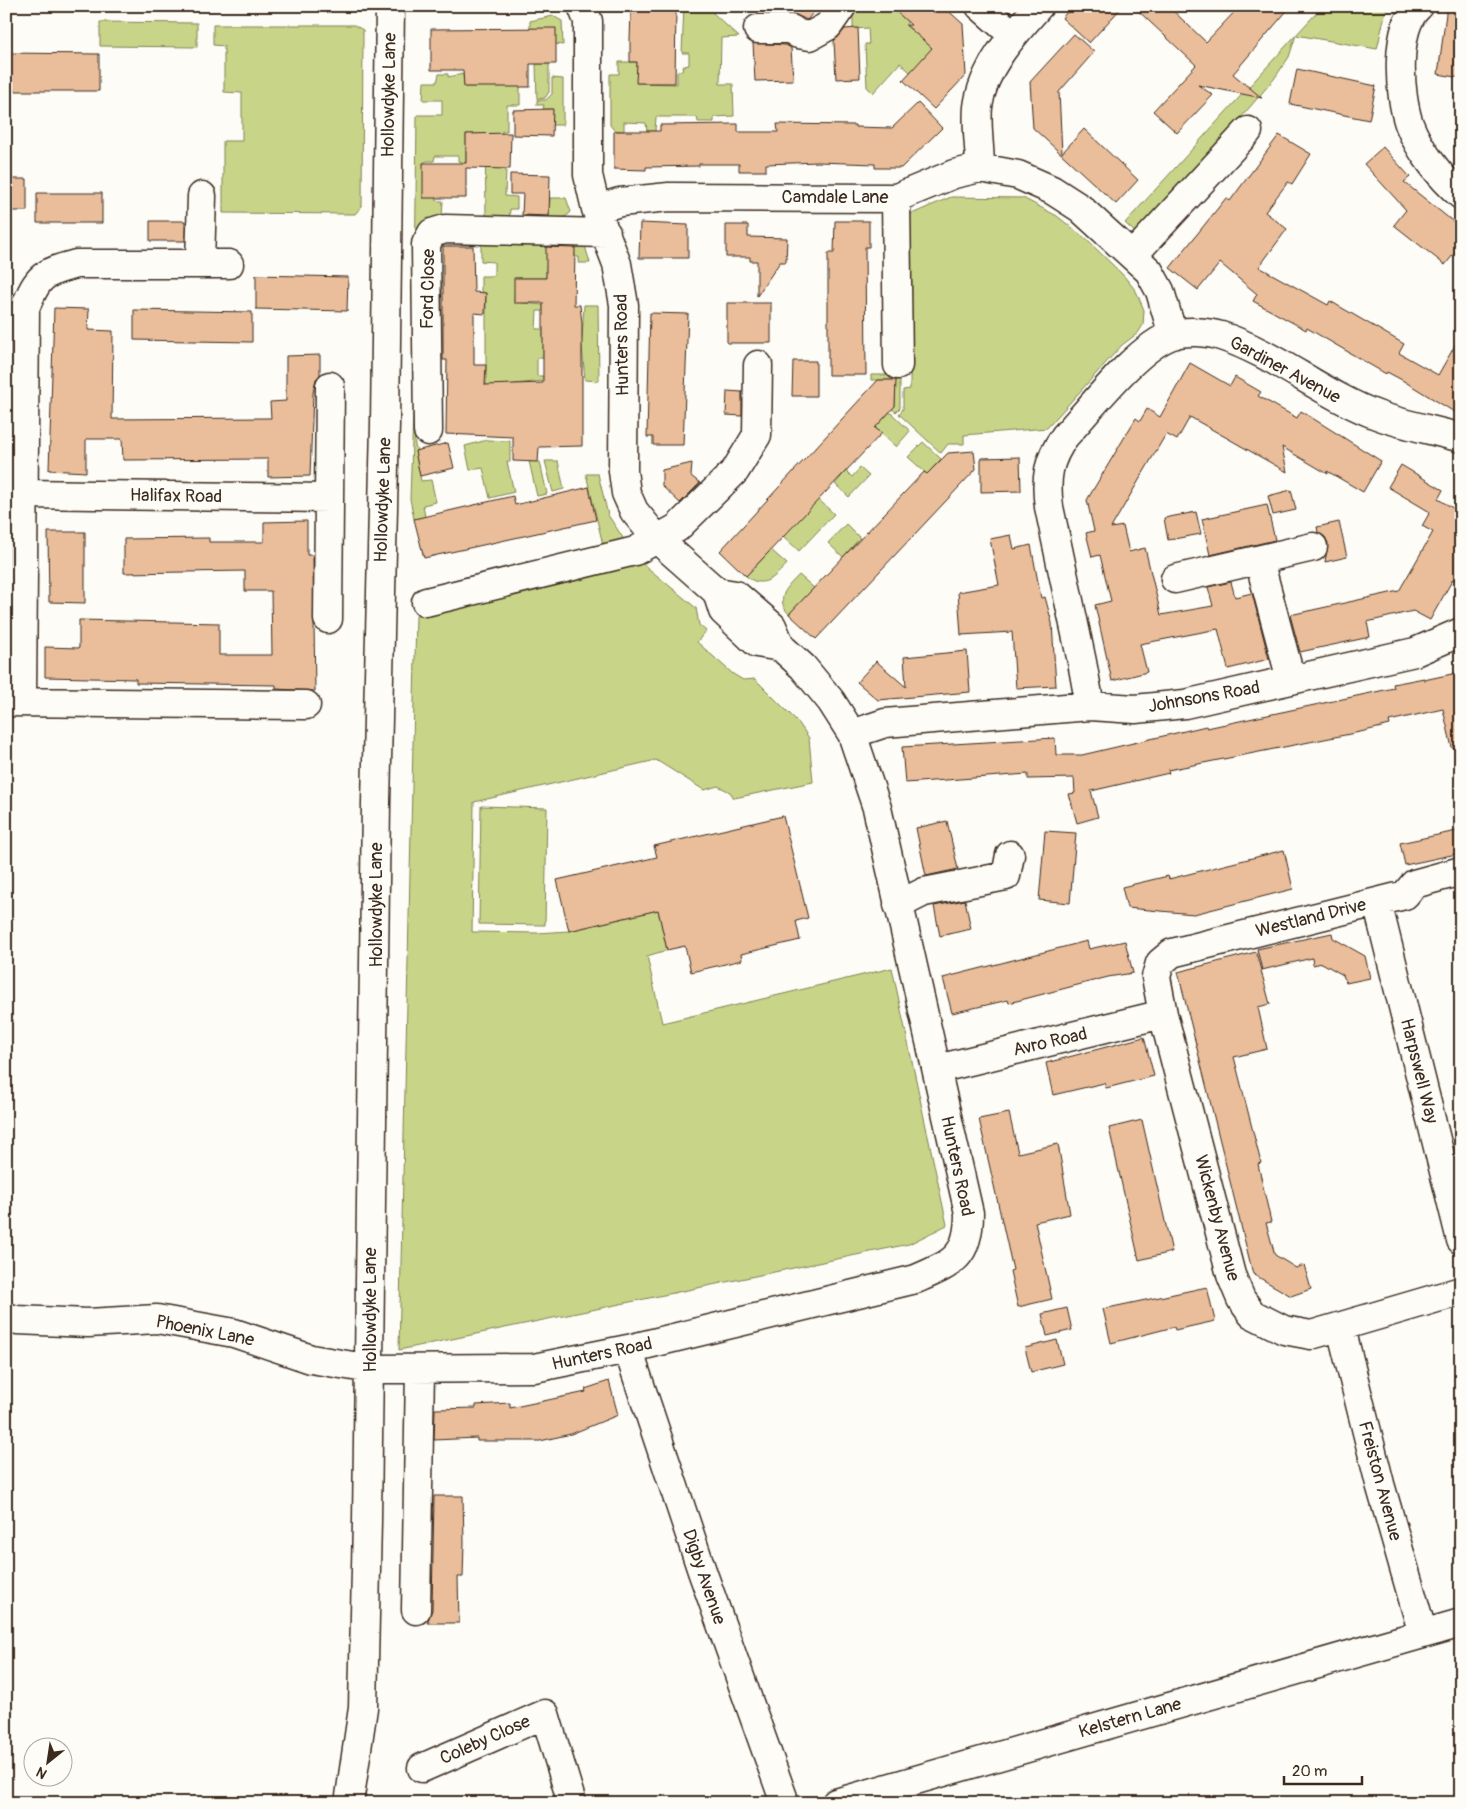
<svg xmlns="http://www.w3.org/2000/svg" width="1467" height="1809" font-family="Pangolin,sans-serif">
<rect width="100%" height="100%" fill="#fdfcf7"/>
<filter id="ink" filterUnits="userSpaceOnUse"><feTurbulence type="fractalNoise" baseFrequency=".02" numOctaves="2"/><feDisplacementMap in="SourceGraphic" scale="10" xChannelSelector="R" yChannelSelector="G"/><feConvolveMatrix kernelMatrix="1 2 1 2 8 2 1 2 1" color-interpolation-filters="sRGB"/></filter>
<g filter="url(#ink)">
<!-- green -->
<path fill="#c8d588" stroke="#828053" d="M684,6h31l-2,7 26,24 -18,1 -1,46h13l1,32 -20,1v5h-16l-1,-5h-41l-1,14h-8l-1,-8 -22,-1v9l-10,-1 -4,-5v-51h9v-12h18v21l40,1v-13h5l1,-5 6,-1v-12h-7z
M859,6h31l18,16 -3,3 12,10 9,-10 11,24 -27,23 -10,-9 -27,30 -6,-6 -2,-43h4l-1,-16 -15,1v-15z
M1323,6h64l-10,43 -81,-14 -7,22 -15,22 -135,157 -14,-13 171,-188z
M553,16l9,5 1,24 -8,-1 -25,-15v-8z
M100,22l97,1v24l-97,-1z
M213,25h141l9,5 -1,176 -7,8 -132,-1v-72h19v-48l-18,-1v-46l-11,-1z
M536,64h13v28l-4,6 -8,1z
M439,74h9v3l15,-3 1,13h11l45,-10v28h-13v26h-5l4,38 -1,27 12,1v12h-7l-1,12 -21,-2 -2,-3 -1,-82h-19v29l-8,-2v-5h-23l-1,5h-7l-4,2 14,38h6l-1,15 -9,1 -10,7 -9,144 3,-253h25v-15h-19l1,-18h13z
M552,78l11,1v46h-11v-16h-9l1,-4h-7v-5h9l6,-6z
M951,197l72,1 34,18 29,23 37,36 13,16 8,19 -1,15 -5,8 -16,12 -75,83 -83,7v9h-16l-7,9 -42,-39 4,-5v-19l7,-1 1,-123 -4,-15 -2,-37 9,-1z
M550,198h16l5,14c-10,12 -33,7 -47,7v-4l25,1z
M481,239h42l1,4h22l1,-4h36l7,24h-11v-6h-4l-1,-13 -27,-1 -1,35h-31l-1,24 29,3v6h-6l-1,18h7v11l39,-1 2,-34h14l1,76 -14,-1 -3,-34h-39v12h-6v18h6v5l-29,3 1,23 24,-1 4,2 1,20 -58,-4 -1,-30 -5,-1v-5h-15v-3h21v-92l-5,-1v-16h13v-14l-13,-1z
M871,375h22l7,5v28l-4,4 -4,-3 3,-3v-26h-24z
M890,412l20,19 -14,16 -21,-19z
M413,413l2,33 2,4 -2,1 6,30 10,-1 5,22 -13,3 2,12 -11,2 -4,-20z
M487,440l23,1v21h-3l7,30 -24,6 -7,-30 -13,2 -5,-24z
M923,442l18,17 -14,15 -19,-17z
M529,461l11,1 7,32 -10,2z
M545,461h13l6,28 -11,3z
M860,468l9,8 -20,21 -14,-13 11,-13 6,6z
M586,474h12l10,41 19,29 -23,5z
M818,499l16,15 -35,37 -16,-15z
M846,524l14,14 -17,19 -15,-14z
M771,550l16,14c-12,13 -24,26 -41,12z
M643,564l53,44 3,17 7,6 -9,11 36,32 10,6 12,-1 43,43 11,16 4,44 -79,16 -4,-6 -12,-6 -14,4 -48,-30 -182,42 -2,130 65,1 32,-2 89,-21 9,40 -20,6 15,67 230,-55 55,257 -38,19 -510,106 17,-735z
M799,575l15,13 -25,26c-15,-15 -1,-28 10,-39z
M481,806l66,2 -2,117 -66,-1z"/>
<!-- building -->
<path fill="#eabe9a" stroke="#3b2a1e" d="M638,6h38l-1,77h-39l1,-21h-7v-22l1,-29h7z
M760,6h59l-12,14 -15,-7h-25z
M890,6h53l20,18 3,51 -32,34 -31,-29 29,-32 -26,-23h5z
M1072,6h51l-34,37 -27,-25z
M1133,6h35l38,36 34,-36h51l-58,68 29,24 -64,-13 15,10 -36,38 -24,-22 43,-46z
M1447,6h14v72l-23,-4z
M556,28v36h-26v23h-66l-1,-17h-32v-41z
M858,28l2,50 -24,1 -2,-38 11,-12z
M1074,34l20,18 -35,40 3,61 22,-24 54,51 -22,24 -83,-76 -3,-46z
M753,43l33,2 5,3 2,32 -38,1z
M6,53l93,1v37h-93z
M1297,69l79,17 -7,34 -79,-16z
M918,103l24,25 -41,40h-26v-4l-57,-2 -52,2v7h-27v-7h-40v2l-53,1v3l-32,-1v-38h46v-6l78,-1v8h40l-1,-8 78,1v2l37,1z
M553,109l-1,27 -39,-1v-25z
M511,133l-1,36 -44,-1v30h-43v-35h43v-29z
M1279,135l32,19 -19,30 -4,-2 -23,30 22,17 -28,38 69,38 2,-4 74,43 -5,9 39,22 23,-40v81l-59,-36 -15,-8 -1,2 -79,-46 -1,2 -53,-29 4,-7 -37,-31 -22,27 -28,-22 56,-70 4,3z
M1383,147l27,30 -6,5 57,46v17l-16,20 -51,-40 12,-15 -42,-46z
M510,174l40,1 -1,41 -27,-1 1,-21h-13z
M6,179h21v32h-21z
M37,193h65v30h-65z
M150,221h35v20h-35z
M835,221h34v26h-4l1,128h-38v-122h6z
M640,223l48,2v33h-49z
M726,225h22v12l39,1 -1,24h-6l-23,34v-35h-7v-4h-24z
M443,246h30l1,46 12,1 -1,21 -11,-1v52h12l-1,20 58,-2v-80h-29v-25h32v-31l29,1 -1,57h6l2,18v123l-43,1 -1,15 -25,-1v-24l-67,-3 1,-74h-4z
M256,275l92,2 -1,34 -91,-2z
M727,303h44v40h-44z
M54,308l35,1 -1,21 25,1 -1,88 159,-1 -1,-16 16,-1v-45l34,-1v20l-4,4 -3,14 -3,83 -42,1v-18l-145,1 -1,-21h-36v33l-37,-2z
M134,310l118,2v30l-118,-2z
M650,313l38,1 -5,131h-30v-8h-6z
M793,361h23v35h-24z
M1190,363l40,23 5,-9 26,15 -3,4 39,22 4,-7 80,50 -18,31 -36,-21 1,3 -46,-27 5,25 -97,-55 -13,23 -11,-6 -55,94 12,-2 6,26 16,-4 16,67 52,-9 -5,-19 23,-5 4,15 17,-4 17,66 -41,10 -10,-40 -78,15 7,28 -35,9 -17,-76 16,-4 -11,-46 -8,2 -6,-24 8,-2 -7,-31 49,-82 4,3 7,-12 13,8z
M878,380h18l-1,26 -20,22 7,5 -136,143 -26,-25z
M727,391l15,1v24l-16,-1z
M448,443l6,25 -34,8 -5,-25z
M974,451l2,18 -160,170 -27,-25 135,-142 3,2 21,-21z
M1020,457l1,34 -40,1v-34z
M692,463l-1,13 9,7 -20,20 -18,-17v-16z
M1401,465l42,25 -5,9 23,14v70l-8,-4 -23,41 -17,-9 -46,11 3,15 -70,15 -10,-37 109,-24 34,-59 -11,-6 8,-14 -42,-25z
M589,487l7,33 -172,38 -10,-39 99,-23 2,9z
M1291,490l5,20 -23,5 -5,-19z
M1267,505l8,35 -65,15 -8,-36z
M1196,512l5,22 -33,6 -4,-22z
M307,521v34h6l2,136 -39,-2v-4l-140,-2v-4l-91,-2v-30l34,1v-28l140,3v32h53l-1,-64h-26v-20l-121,2v-34l85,-1v4h55v-20z
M1339,522l8,35 -22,5 3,-19 -3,-6 -7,-5 -1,-5z
M48,532h37v71l-36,-1z
M1011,535l3,14 17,-4 10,53 4,-1 7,26 4,63 -40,2 -4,-56 -51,3 -3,-43 41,-7 -9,-46z
M967,651l3,41 -92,8 -21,-18 19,-21 30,26 -2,-30z
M1461,672v75l-9,1 -9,-39 -54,12 1,4 -30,7 -192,38 1,3 -78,18 7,26 -21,6 -8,-29 6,-1 -1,-15 -46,1v-5l-123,9 -3,-36 153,-9 1,17h26l124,-29 1,2 187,-40 -1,-4 31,-6v2z
M783,816l25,102 -12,3 4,19 -59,14 1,6 -51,12 -6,-26 -18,4 -9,-40 -89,21 -12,-51 100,-23 -3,-11z
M947,821l11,48 -32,7 -10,-48z
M1461,830v23l-56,12 -5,-22z
M1045,831l31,2 -6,70 -31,-3z
M1284,850l9,39 -99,25 -67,-6 -5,-21 46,-11 1,3z
M965,900l6,29 -31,7 -6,-30z
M1332,933l1,5 32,18 5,22 -24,5 -3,-8 -21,-12 -9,2 -1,-7 -50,12 -5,-21z
M1087,941l2,8 36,-8 8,32 -25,4 -99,26 -1,-3 -56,13 -9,-35z
M1256,952l14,52 -12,3 9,42 -33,8 27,106 -3,1 13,58 -5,1 9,32 21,13 8,-3 7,24 -20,7 -38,-22 -75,-302z
M1144,1037l10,39 -48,12 -2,-5 -51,12 -7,-32z
M1009,1113l9,40 40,-9 12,70 -35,8 17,77 -34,8 -8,-36 3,-1 -34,-151z
M1142,1120l30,132 -33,8 -30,-132z
M1207,1287l8,34 -40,9 -1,-3 -63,16 -8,-34z
M1067,1308l5,22 -25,6 -5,-22z
M1057,1340l6,24 -32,8 -6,-24z
M609,1381l9,34 -47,19 -31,7h-63v-3l-43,2 1,-31 41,-1v-3l34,-2v5l76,-16 -1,-3z
M434,1496h29l1,47 -1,34h-5l1,46h-32l5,-13z"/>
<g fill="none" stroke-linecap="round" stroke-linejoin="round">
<!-- minor casing -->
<g stroke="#3b2a1e" stroke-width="31">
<path id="minor" d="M980,6l33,29
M1419,6c-25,22 -20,89 -10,118 10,26 31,53 52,71
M758,29h33l7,5 12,2 18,-10 14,-20
M980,168c0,-20 -4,-42 -2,-61 5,-40 36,-73 61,-101
M896,198l2,167
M596,209l24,-7 49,-5 227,1 58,-24 26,-6 38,7 34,15 28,18 69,63 11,20 13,44
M1133,255l115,-124
M200,263l2,-67
M428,431l-2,-187 6,-11 13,-4 161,4
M22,494l307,4
M1259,560l32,120
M1175,579l138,-32
M717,592l6,19 34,32 24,4
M426,602l209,-51 42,-23 58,-57 22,-36 1,-70
M328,619l2,-233
M6,702l300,3
M22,702l3,-394c13,-32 17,-35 51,-44h153
M1090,706l-8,-44 -33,-155c-4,-29 -1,-47 16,-71 27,-29 71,-88 107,-101 13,-5 36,-3 49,1 53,17 102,59 156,79 27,10 56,15 84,23
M852,734l33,-11 205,-17 45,3 50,-5 230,-52 46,-20
M1461,871l-47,13 -9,11 -233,58 -12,10 -4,14 7,37 68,261 10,24 11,15 32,16 27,5 150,-44
M1377,902l84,338
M898,905l26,-13 82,-16 4,-21
M937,1069l226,-55
M6,1317l11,3 71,3 69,-4 77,14 77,26 60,10 163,-1 94,-19 288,-70c37,-16 53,-22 53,-66l-92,-405 -25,-74 -21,-33 -28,-34 -22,-20 -9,-21 -36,-31 -19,-3 -60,-53 -23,-28 -8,-18 -3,-22 1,-166 -7,-41 -21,-55 -8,-34v-154l-6,-15
M1341,1328l39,156 43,150
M628,1349l74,222 83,232
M416,1610l4,-241
M422,1768l123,-54 27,89
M349,1803l14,-95 4,-187 9,-718 9,-379 5,-418
M836,1803l625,-180"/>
</g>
<!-- minor -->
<use href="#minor" stroke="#fdfcf7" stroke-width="28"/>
</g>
</g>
<g text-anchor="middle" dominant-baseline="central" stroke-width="4" stroke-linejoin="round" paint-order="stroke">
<!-- street labels -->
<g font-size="18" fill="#3b2a1e" stroke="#fdfcf7">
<text transform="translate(389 95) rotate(-89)">Hollowdyke Lane</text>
<text x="835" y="197">Camdale Lane</text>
<text transform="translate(428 289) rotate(-89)">Ford Close</text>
<text transform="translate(622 345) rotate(-91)">Hunters Road</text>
<text transform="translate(1285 370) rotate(28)">Gardiner Avenue</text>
<text transform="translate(176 496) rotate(1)">Halifax Road</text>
<text transform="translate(383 500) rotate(-88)">Hollowdyke Lane</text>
<text transform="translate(1204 697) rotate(-10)">Johnsons Road</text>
<text transform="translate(376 905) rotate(-90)">Hollowdyke Lane</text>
<text transform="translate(1311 918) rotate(-14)">Westland Drive</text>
<text transform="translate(1050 1042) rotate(-13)">Avro Road</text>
<text transform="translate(1419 1071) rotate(76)">Harpswell Way</text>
<text transform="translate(957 1166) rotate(78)">Hunters Road</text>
<text transform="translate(1217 1218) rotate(75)">Wickenby Avenue</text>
<text transform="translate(370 1310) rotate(-90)">Hollowdyke Lane</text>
<text transform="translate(205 1331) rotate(11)">Phoenix Lane</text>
<text transform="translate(602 1354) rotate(-12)">Hunters Road</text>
<text transform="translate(1380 1481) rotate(75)">Freiston Avenue</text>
<text transform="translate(704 1577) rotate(71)">Digby Avenue</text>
<text transform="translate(1130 1718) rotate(-16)">Kelstern Lane</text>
<text transform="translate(485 1740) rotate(-24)">Coleby Close</text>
</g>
</g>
<!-- margin -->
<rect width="1467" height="1809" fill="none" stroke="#fdfcf7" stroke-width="25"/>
<rect x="12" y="12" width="1442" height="1784" fill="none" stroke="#3b2a1e" stroke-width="2" filter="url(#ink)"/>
<!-- north arrow -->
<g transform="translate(48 1762) rotate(210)"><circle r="24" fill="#fdfcf7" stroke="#afa8a0"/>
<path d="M0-4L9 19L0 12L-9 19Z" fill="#3b2a1e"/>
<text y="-8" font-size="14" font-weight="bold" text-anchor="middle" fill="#3b2a1e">N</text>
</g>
<!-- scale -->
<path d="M1284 1776v8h78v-8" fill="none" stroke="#3b2a1e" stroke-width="2.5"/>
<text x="1292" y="1776" font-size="15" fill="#3b2a1e" stroke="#fdfcf7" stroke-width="4" paint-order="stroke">20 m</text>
</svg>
